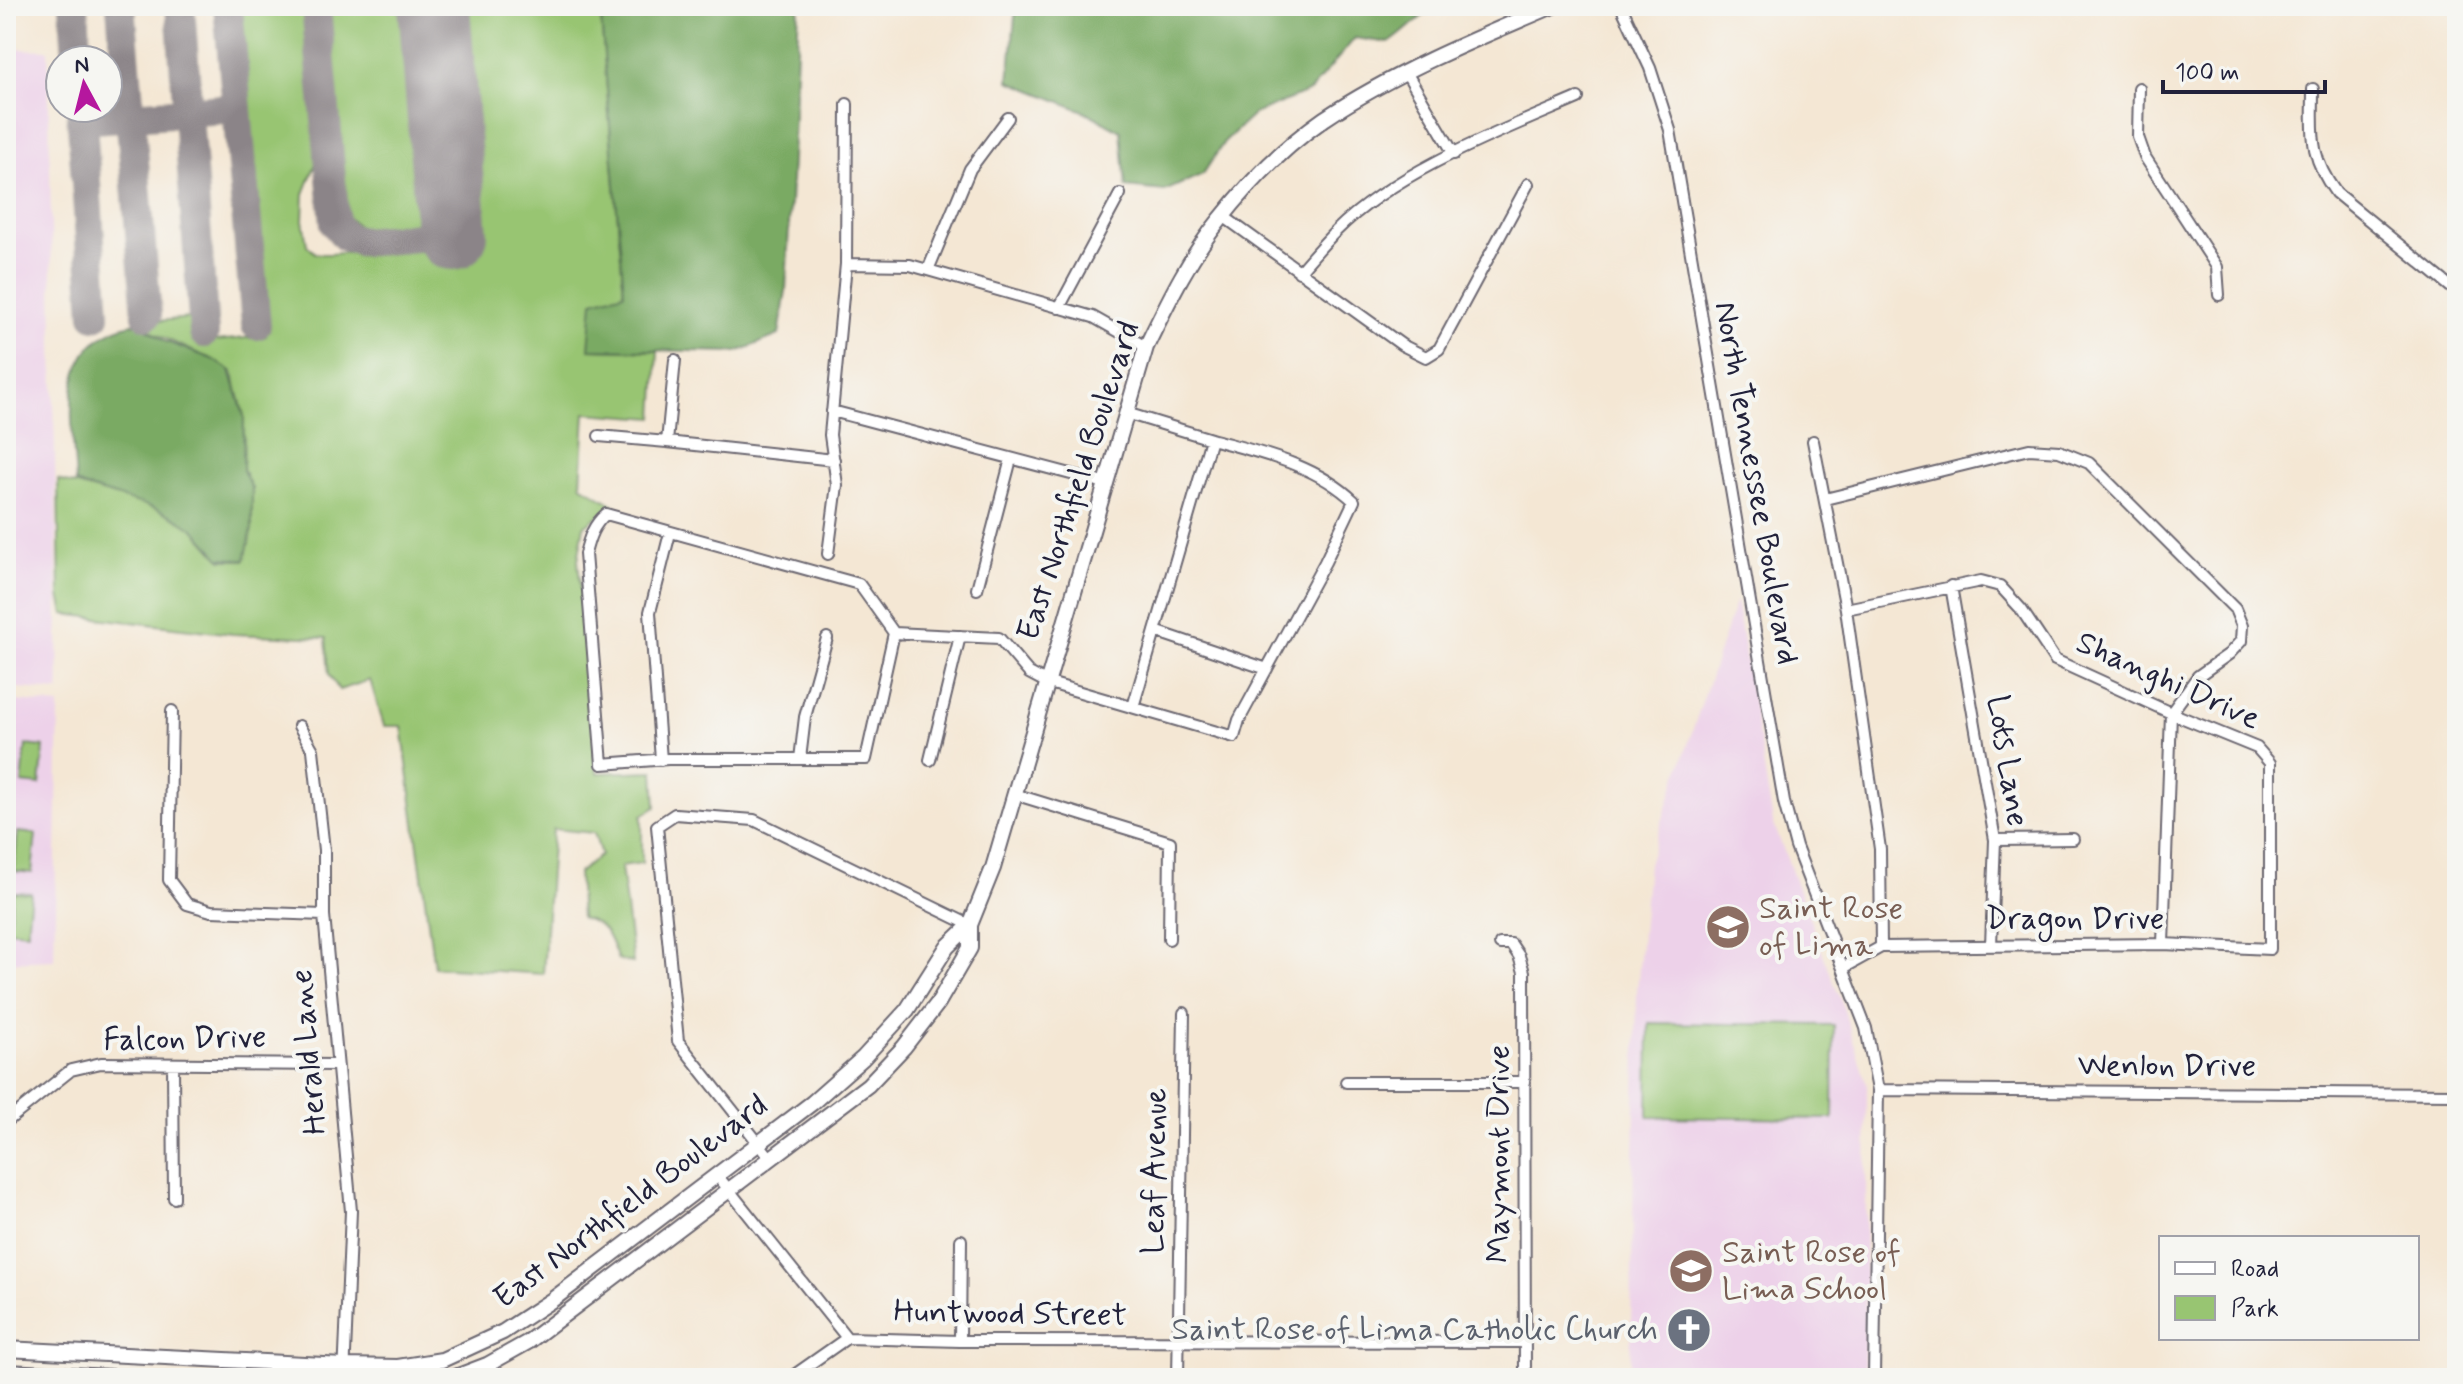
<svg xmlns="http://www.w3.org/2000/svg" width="2463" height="1384" font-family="Mynerve,sans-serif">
<rect width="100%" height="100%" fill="#f6f6f2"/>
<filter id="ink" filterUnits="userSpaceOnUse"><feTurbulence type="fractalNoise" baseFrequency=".0125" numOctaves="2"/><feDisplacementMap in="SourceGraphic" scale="16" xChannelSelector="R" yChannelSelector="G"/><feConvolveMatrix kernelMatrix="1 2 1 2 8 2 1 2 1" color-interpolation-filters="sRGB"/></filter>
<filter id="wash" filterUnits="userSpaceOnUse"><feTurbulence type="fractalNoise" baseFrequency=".006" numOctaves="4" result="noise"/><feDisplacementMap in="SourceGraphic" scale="32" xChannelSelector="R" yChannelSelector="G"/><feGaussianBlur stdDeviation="1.8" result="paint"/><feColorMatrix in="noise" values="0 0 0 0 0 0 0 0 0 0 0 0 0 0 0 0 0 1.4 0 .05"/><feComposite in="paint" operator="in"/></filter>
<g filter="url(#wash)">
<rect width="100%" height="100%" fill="#f4e7d4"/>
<!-- built -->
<path fill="#edd1e9" d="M6,49l42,1 11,641 -53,-4z
M1736,600l37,222 69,182 25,81 -3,293h-234l7,-387 11,-127z
M6,700l53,5 -5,255 -48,2z"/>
<!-- green -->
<path fill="#98c572" stroke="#5d7456" stroke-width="2" d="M239,6h68l13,147 -16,41 -1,26 4,25 9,9h14l151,-13 -20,-235h139l24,288 -34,55 68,2 -4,67 -69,-5 -4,72 33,20 -30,21 -6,34 19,213 57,-2 2,36 -14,8v48l-21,3 12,97 -15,-3c-8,-21 -12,-38 -37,-42l-3,-45 23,-18 -7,-22 -41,-4 -10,145 -109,-7 -32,-241h-18l-14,-46 -31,10 -10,-16 -3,-36 -93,-4 -169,-20 -4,-18 -2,-116 97,26 36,20 31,34h23l7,-71 -9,-19 1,-54 -11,-44c-31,-19 -65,-30 -96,-49l53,-5 5,4 1,21 70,-7z
M325,6h86l17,206 -15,16 -43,6 -26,-19z
M26,745l18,2 -4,38 -18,-2z
M18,832l18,2 -4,39 -18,-2z
M13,892l18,1 -4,39 -18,-2z
M1649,1023l185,2 -1,94 -185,-2z"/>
<!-- forest -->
<path fill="#7aaa64" stroke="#4e6650" stroke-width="2" d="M600,6h199l-13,285 -7,44 -42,17 -148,-3 4,-48 31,-8z
M1016,6h427c-24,8 -33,23 -54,37l-34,-5 -45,53 -56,23 -30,28 -21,32 -38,17 -39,-4 -5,-56 -35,-19 -77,-31z
M137,323l30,19 45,17 18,11 14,46 -1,54 9,19v40l-7,31 -25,-2c-10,-10 -19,-25 -31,-32 -34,-24 -75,-27 -113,-43 -3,-64 -23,-145 61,-160z"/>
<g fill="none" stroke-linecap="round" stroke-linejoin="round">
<!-- taxiway -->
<path stroke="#8b8488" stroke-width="30" d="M74,6l3,54
M121,6l26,309
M180,6l24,327
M228,6l28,319
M316,6l19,218 11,13 16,5 90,-8
M81,108l14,207
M81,120l155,-12"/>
<!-- runway -->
<path stroke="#8b8488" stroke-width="72" d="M434,6l18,228"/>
</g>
</g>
<g filter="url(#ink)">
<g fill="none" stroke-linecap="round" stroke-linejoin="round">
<!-- street casing -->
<g stroke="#6c6771" stroke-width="14">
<path id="street" d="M1621,6l29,62 20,62 114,672 12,45 70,181 12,62 -4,288
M1406,72l48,82
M2139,88l-1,49 7,20 72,110 2,28
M2313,89c0,44 -5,66 23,104l121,99
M1223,216l179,129 24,12 13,-8 89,-165
M846,264l64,1 183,52 53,30
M928,270l42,-101 38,-51
M1299,272c12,-14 24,-28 37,-41 60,-60 165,-100 242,-133
M1059,308l61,-114
M675,360l-8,82 167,18
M832,411l273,72
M1126,413l85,26 -78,268
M599,436l68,6
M1813,441l33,168 34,240 1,98 -38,21
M1825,499l204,-50 30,2 30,12 146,146 7,17 -1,15 -12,13 -31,22 -27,37 -8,231
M828,554l9,-69 -7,-50 16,-171 1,-160
M1951,586l44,254 -4,105
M977,589l34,-130
M1846,609l135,-28 19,5 21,23 34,51 116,53 86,35 13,15v186l-107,-5 -282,3
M1155,631l112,38
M894,633l-28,126h-198l-66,5 -17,-210c4,-16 8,-29 21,-40l253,70 35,49 105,5 30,35 17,9 188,55 5,-17 86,-158 29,-61c-39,-37 -93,-48 -143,-62
M172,711l-3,169 18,24 24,7 113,4
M299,726l14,24 11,100v65l27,296 -7,167
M800,759l5,-42 22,-79
M661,760l-11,-148 20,-79
M930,760l30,-124
M1014,794l156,48 -1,97
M1995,840l78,-1
M1500,944h11l8,12 5,16 1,406
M173,1064l1,134
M1346,1082h179
M1878,1090l579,4
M6,1122l65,-52 30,-7 235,2
M771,1159l-93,-118 -21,-215 18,-12 79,6 216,105
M717,1175l130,163 113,3 565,1
M960,1341l1,-101
M790,1378l57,-40
M1178,1378l6,-365"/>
</g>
<!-- secondary casing -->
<g stroke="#6c6771" stroke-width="18">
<path id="secondary" d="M6,1349l338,17 54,1 44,-7 61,-28 49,-32 260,-197 51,-45 44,-48 40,-63 23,-22
M6,1372l126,6
M453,1378l34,-13 41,-23 340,-257 36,-38 34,-44 32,-55v-23l23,-57 153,-521c21,-43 42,-88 73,-126 29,-37 66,-75 105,-102 71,-47 151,-80 229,-113"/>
</g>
<!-- street -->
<use href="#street" stroke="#fff" stroke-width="10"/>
<!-- secondary -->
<use href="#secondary" stroke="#fff" stroke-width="14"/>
</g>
</g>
<!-- icons -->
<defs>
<g id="school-disc" transform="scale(2.3)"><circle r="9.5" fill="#8d6e63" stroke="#f6f6f2"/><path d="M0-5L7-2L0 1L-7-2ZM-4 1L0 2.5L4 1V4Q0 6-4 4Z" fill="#fff"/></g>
<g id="church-disc" transform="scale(2.3)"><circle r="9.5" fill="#6b7280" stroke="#f6f6f2"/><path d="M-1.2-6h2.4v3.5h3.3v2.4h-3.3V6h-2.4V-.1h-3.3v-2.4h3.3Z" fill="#fff"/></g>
</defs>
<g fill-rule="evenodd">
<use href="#school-disc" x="1728" y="927"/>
<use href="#school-disc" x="1691" y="1271"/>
<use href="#church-disc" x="1689" y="1330"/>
</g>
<g text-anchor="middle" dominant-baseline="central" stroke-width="8" stroke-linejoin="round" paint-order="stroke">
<!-- street labels -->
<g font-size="32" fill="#22223b" stroke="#f6f6f2">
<text transform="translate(1079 481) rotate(-72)">East Northfield Boulevard</text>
<text transform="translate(1756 483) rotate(80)">North Tennessee Boulevard</text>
<text transform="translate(2168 681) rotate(24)">Shanghi Drive</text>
<text transform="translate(2007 761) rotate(81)">Lots Lane</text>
<text x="2075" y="919">Dragon Drive</text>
<text transform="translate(185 1039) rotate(-1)">Falcon Drive</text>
<text transform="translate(309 1052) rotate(-95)">Herald Lane</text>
<text x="2167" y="1066">Wenlon Drive</text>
<text transform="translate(1499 1154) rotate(-90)">Maymont Drive</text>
<text transform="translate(1155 1171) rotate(-89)">Leaf Avenue</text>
<text transform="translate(631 1202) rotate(-37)">East Northfield Boulevard</text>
<text transform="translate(1010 1314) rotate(1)">Huntwood Street</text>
</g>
<!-- education labels -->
<g font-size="32" fill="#785e54" stroke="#f6f6f2" text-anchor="start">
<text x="1759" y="909">Saint Rose<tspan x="1759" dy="37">of Lima</tspan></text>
<text x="1722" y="1253">Saint Rose of<tspan x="1722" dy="37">Lima School</tspan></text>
</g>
<!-- worship labels -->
<g font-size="32" fill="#5b616d" stroke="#f6f6f2" text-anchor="end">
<text x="1658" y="1330">Saint Rose of Lima Catholic Church</text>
</g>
</g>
<!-- margin -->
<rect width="2463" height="1384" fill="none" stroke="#f6f6f2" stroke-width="32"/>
<!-- legend -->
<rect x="2159" y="1236" width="260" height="104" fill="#f6f6f2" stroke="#a1a1a9" stroke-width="2"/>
<rect x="2175" y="1262" width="40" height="12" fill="#ffffff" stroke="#a1a1a9" stroke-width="2"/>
<text x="2231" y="1276" font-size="24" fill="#22223b">Road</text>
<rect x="2175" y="1296" width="40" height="24" fill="#98c572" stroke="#a1a1a9" stroke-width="2"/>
<text x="2231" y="1316" font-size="24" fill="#22223b">Park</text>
<!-- north arrow -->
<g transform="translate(84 84) rotate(353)"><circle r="38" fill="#f6f6f2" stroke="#a1a1a9" stroke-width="2"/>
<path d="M0-6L14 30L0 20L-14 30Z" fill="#b5179e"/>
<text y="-12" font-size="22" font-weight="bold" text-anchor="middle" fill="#22223b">N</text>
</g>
<!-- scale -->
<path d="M2163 80v12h162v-12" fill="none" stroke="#22223b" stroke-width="4"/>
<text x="2175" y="80" font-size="24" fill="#22223b" stroke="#f6f6f2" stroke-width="6" paint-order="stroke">100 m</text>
</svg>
